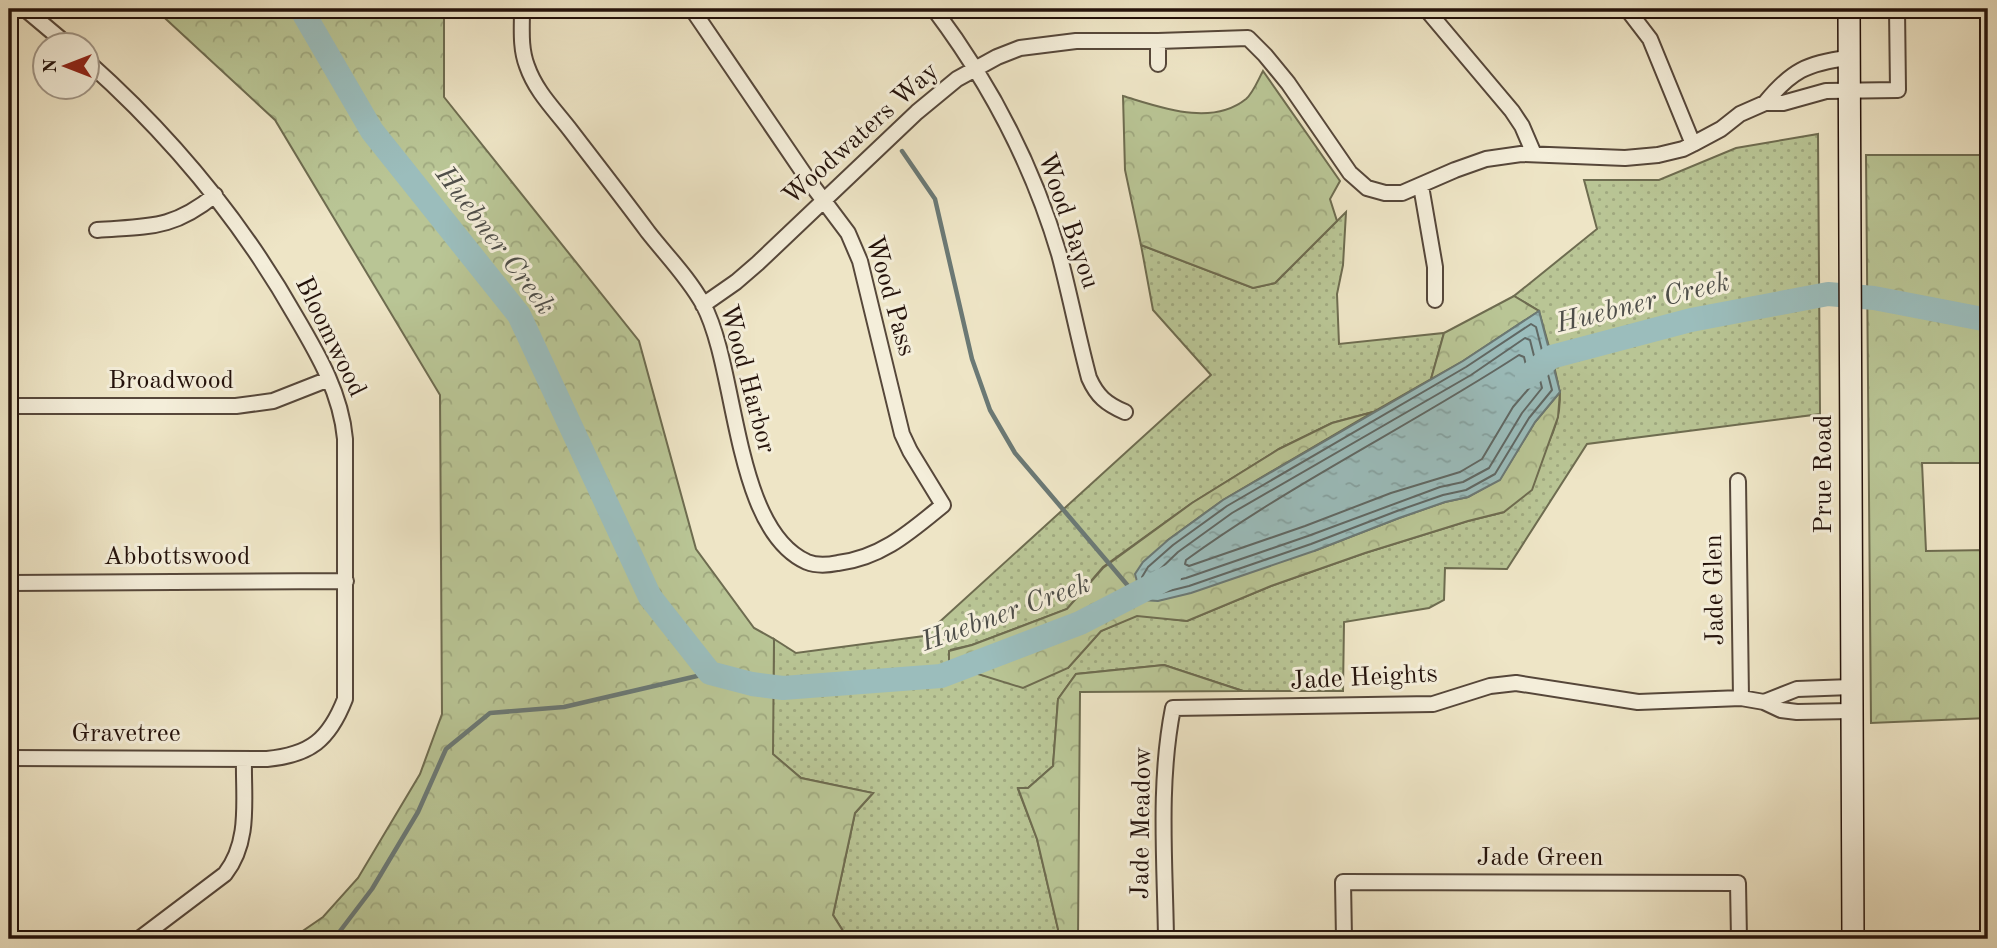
<svg xmlns="http://www.w3.org/2000/svg" width="1997" height="948" font-family="'Old Standard TT',serif">
<defs>
<pattern id="grass-dots" width="8" height="8" patternUnits="userSpaceOnUse" patternTransform="scale(1.75)"><rect width="8" height="8" fill="#b9c595"/><path d="M2 2h.1M6 6h.1" fill="none" stroke="#9fa87f" stroke-width="1.8" stroke-linecap="round"/></pattern>
<pattern id="forest-crowns" width="20" height="18" patternUnits="userSpaceOnUse" patternTransform="scale(1.75)"><rect width="20" height="18" fill="#b9c595"/><path d="M2 6a3 3 0 1 1 6 0M12 15a3 3 0 1 1 6 0" fill="none" stroke="#9fa87f"/></pattern>
<pattern id="water-ripples" width="26" height="14" patternUnits="userSpaceOnUse" patternTransform="scale(1.75)"><rect width="26" height="14" fill="#9bbdbc"/><path d="M2 4q2-2 4 0t4 0M15 11q2-2 4 0t4 0" fill="none" stroke="#85a1a0"/></pattern>
</defs>
<rect width="100%" height="100%" fill="#eee5c6"/>
<filter id="stains"><feTurbulence type="fractalNoise" baseFrequency=".00286" numOctaves="4"/><feColorMatrix values="0 0 0 0 .2 0 0 0 0 .09 0 0 0 0 .02 0 0 0 .5 -.17"/></filter>
<radialGradient id="worn" r=".72"><stop offset=".6" stop-color="#630" stop-opacity="0"/><stop offset="1" stop-color="#630" stop-opacity=".3"/></radialGradient>
<!-- grass -->
<path fill="url(#grass-dots)" stroke="#6e6c50" stroke-width="2" d="M1818,134l2,280 -233,30 -80,125 -62,-1 -1,32 -15,8 -85,14 -1,69h-100l-79,-26 -88,9 -18,25 -5,67 -25,22 -10,1 19,50 21,90 -1,10h-209l-15,-24 22,-102 18,-20 -72,-15 -29,-24 2,-115 22,14 128,-17 287,-261 -58,-65 -12,-65 112,43 22,-5 71,-71 -3,53 -6,29 2,50 105,-11 -13,46 -58,33 -41,11 -53,26 -87,54 -89,64 -36,42 -95,36 -22,5 118,18 33,-37 36,-16 50,6 84,-35 94,-33 103,-32 36,-9c22,-33 62,-80 55,-122 -4,-26 -13,-53 -20,-79l-25,-15 83,-67 -13,-49h75l77,-32z"/>
<!-- forest -->
<path fill="url(#forest-crowns)" stroke="#6e6c50" stroke-width="2" d="M155,9h286l3,2v86l195,244 57,208 58,79 20,11 -1,115 28,24 72,15 -18,20 -22,102 15,24h-557l32,-22 35,-39 62,-104 22,-60 -2,-319 -165,-275z
M1263,71l77,110 -10,18 7,22 -62,62 -22,5 -112,-43 -16,-75 -2,-74c37,11 88,31 123,3 7,-6 12,-19 17,-28z
M1866,155h122v308h-66l4,88 62,-1v168l-117,5z
M1514,296l25,15 -76,50 -32,18 13,-46z
M1560,392l-2,25 -26,73 -28,22 -36,9 -103,32 -94,33 -84,35 -50,-5 -36,15 -33,37 -45,20 -74,-23v-14l23,-6 95,-36 36,-41 89,-65 87,-54 53,-26 41,-11 -150,88 -55,40 146,11 85,-33 46,-16 23,-5 32,-18 35,-57z
M1164,665l79,26 -163,1 -2,247h-21l1,-10 -21,-90 -19,-51h10l25,-22 5,-67 18,-25z"/>
<!-- water -->
<path fill="url(#water-ripples)" stroke="#6b7975" stroke-width="2" d="M1539,311l21,81 -25,30 -35,58 -32,17 -23,5 -46,16 -85,33 -123,42 -33,8 -16,-1 -7,-26 8,-12 25,-22 55,-40 240,-139z"/>
<g fill="none" stroke-linecap="round" stroke-linejoin="round">
<!-- shore -->
<path stroke="#606864" stroke-width="2" d="M1531,324l5,3 16,63 -23,28 -34,56 -29,16 -23,5 -46,16 -86,33 -122,42 -32,8 -10,-2 -5,-15 6,-10 25,-22 54,-39 239,-139z
M1525,338l5,2 12,48 -20,25 -33,55 -26,14 -23,5 -132,49 -122,42 -30,7 -3,-1 -2,-6 27,-26 54,-39 239,-138z
M1519,355l5,2 7,29 -18,21 -31,52 -22,13 -69,21 -86,33 -116,40 -4,-2 1,-4c106,-77 224,-134 333,-205z"/>
<!-- stream -->
<path stroke="#6b7975" stroke-width="4.5" d="M902,151l33,48 37,160 18,51 25,43 120,141
M334,939l38,-50 46,-77 28,-63 44,-36 74,-6 146,-34"/>
<!-- river -->
<path stroke="#9bbdbc" stroke-width="24" d="M301,9l71,122 147,184 131,282 60,76 42,11 31,4 158,-12 139,-53 89,-46
M1527,377l24,-20 140,-37 137,-26 46,4 114,22"/>
<!-- street casing -->
<g stroke="#56473a" stroke-width="18">
<path id="street" d="M25,9l44,37
M522,9c0,19 -2,39 5,57 9,26 28,44 44,65 26,34 52,67 77,101 18,23 40,45 55,72 35,65 30,225 104,258 10,4 21,3 31,1 43,-5 72,-31 105,-58l-33,-54 -8,-17 -42,-173 -12,-28 -39,-52 -117,-172
M934,9c55,73 99,157 125,245 11,41 19,83 30,124 8,18 17,26 36,34
M1426,9l86,102 10,15 12,28
M1627,9l23,30 43,105
M1158,41v23
M1765,103c26,-32 42,-40 83,-45
M1421,186l14,81v33
M97,230c51,-4 75,0 118,-35
M703,305l33,-23 22,-19 159,-151 40,-33 40,-22 23,-9 56,-7h82l90,-3 17,17 23,28 62,90 17,15 18,5h17l53,-23 31,-11 35,-5 104,4 33,-3 25,-6 10,-5 28,-15 19,-15 25,-11h18l43,-12 72,-1 -1,-81
M9,406h227l37,-5 56,-22
M1738,481l3,217
M9,583l337,-2
M1764,702l33,-13 54,-2
M9,758l258,1c43,-4 62,-19 78,-60v-260c-4,-45 -26,-83 -49,-122 -55,-97 -125,-181 -208,-255
M139,939l86,-65c26,-33 18,-76 19,-115
M1166,939c-1,-77 -8,-155 7,-231l260,-4 57,-18 26,-3 122,19 103,-4 23,4 17,8 16,2 54,-1
M1344,939l-1,-57 395,1 1,56"/>
</g>
<!-- secondary casing -->
<g stroke="#24120b" stroke-width="24">
<path id="secondary" d="M1849,9l4,930"/>
</g>
<!-- street -->
<use href="#street" stroke="#f4eeda" stroke-width="14"/>
<!-- secondary -->
<use href="#secondary" stroke="#f4eeda" stroke-width="21"/>
</g>
<g text-anchor="middle" dominant-baseline="central" stroke-width="6" stroke-linejoin="round" paint-order="stroke">
<!-- street labels -->
<g font-size="26" fill="#24120b" stroke="#f4eeda">
<text transform="translate(861 134) rotate(-42)">Woodwaters Way</text>
<text transform="translate(1068 221) rotate(71)">Wood Bayou</text>
<text transform="translate(890 296) rotate(74)">Wood Pass</text>
<text transform="translate(330 337) rotate(64)">Bloomwood</text>
<text transform="translate(747 379) rotate(75)">Wood Harbor</text>
<text x="171" y="381">Broadwood</text>
<text transform="translate(1824 474) rotate(-90)">Prue Road</text>
<text x="177" y="557">Abbottswood</text>
<text transform="translate(1715 590) rotate(-91)">Jade Glen</text>
<text transform="translate(1364 678) rotate(-3)">Jade Heights</text>
<text x="126" y="734">Gravetree</text>
<text transform="translate(1142 823) rotate(-89)">Jade Meadow</text>
<text x="1540" y="858">Jade Green</text>
</g>
<!-- water labels -->
<g font-size="28" font-style="italic" fill="#4e4e49" stroke="#f4eeda">
<text transform="translate(494 241) rotate(53)">Huebner Creek</text>
<text transform="translate(1643 304) rotate(-14)">Huebner Creek</text>
<text transform="translate(1006 614) rotate(-20)">Huebner Creek</text>
</g>
</g>
<!-- margin -->
<rect width="1997" height="948" fill="none" stroke="#eee5c6" stroke-width="35"/>
<rect x="10" y="10" width="1976" height="927" fill="none" stroke="#24120b" stroke-width="3.5"/>
<rect x="18" y="18" width="1962" height="913" fill="none" stroke="#24120b" stroke-width="2"/>
<!-- north arrow -->
<g transform="translate(66 66) rotate(270)"><circle r="33" fill="#f4eeda" stroke="#a19687" stroke-width="2"/>
<path d="M0-5L12 26L0 18L-12 26Z" fill="#8f2418"/>
<text y="-10" font-size="19" font-weight="bold" text-anchor="middle" fill="#24120b">N</text>
</g>
<rect width="100%" height="100%" filter="url(#stains)"/>
<rect width="100%" height="100%" fill="url(#worn)"/>
</svg>
